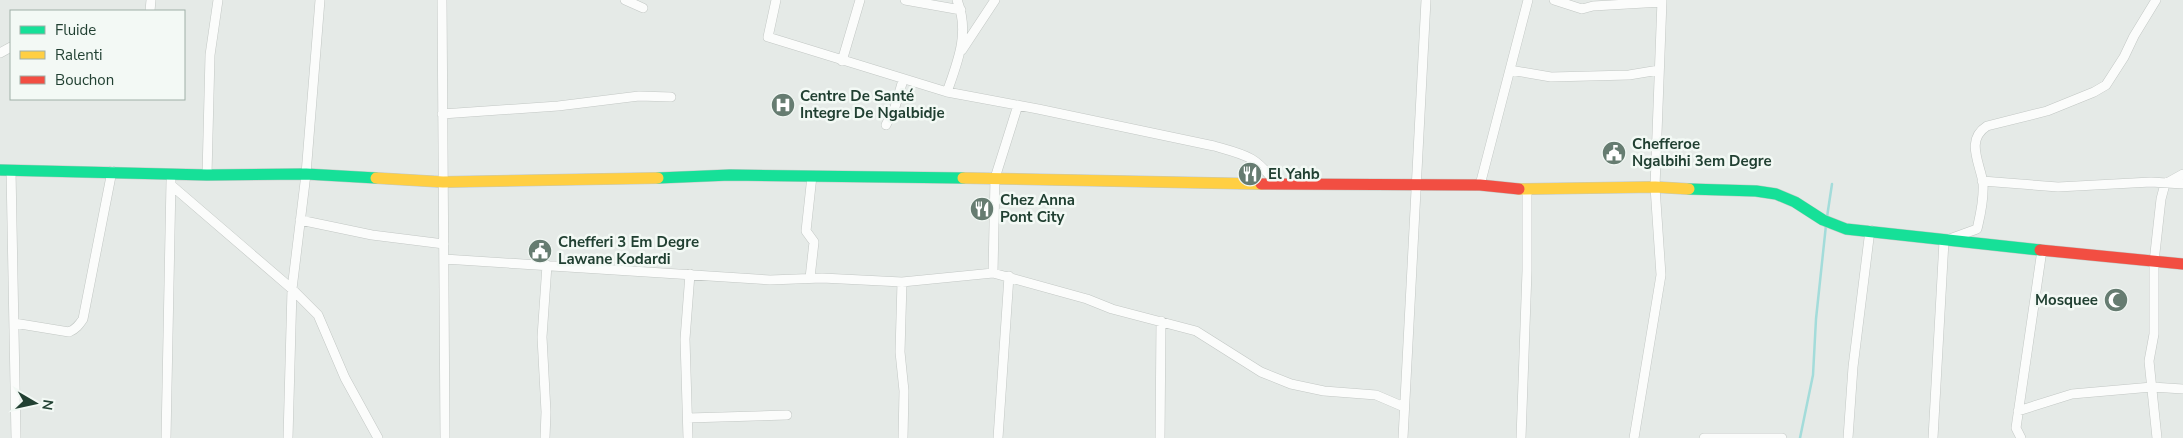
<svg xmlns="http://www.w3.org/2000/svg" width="2183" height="438" font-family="'Nunito Sans',sans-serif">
<rect width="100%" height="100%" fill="#e5eae7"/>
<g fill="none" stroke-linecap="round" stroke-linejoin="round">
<!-- stream -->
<path stroke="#a3dcda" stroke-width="2.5" d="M1827,217l5,-33
M1800,438l13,-63 3,-56 10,-94"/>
<!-- street casing -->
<g stroke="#c2c7c4" stroke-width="10">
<path id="street" d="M442,0l3,438
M625,0l18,8
M776,0l-8,37 179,55 91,17 176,37c32,9 42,10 62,38
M905,0l56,10
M1554,0l28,9 11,-3 69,-4
M150,11l1,-11
M962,50l33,-50
M0,53l11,-6
M842,61l18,-61
M1510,70l41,7 78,-2 30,-5
M947,92c11,-31 23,-60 10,-92
M442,114l116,-8 81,-10 32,1
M886,125l9,-18 8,-27
M11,170l5,268
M207,175l3,-120 8,-55
M1982,181l76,6 93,-5 32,2
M171,185l121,104 26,26 27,63 33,60
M1480,185l48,-185
M300,220l72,15 72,9
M444,259l326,21 52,-2 80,4 91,-9 2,-95 23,-73
M993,273l94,26 25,10 84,22 65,41 30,12 33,7 52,4 28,12
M810,278l4,-36 -8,-11 6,-55
M902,282l-2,70 4,39 -1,47
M14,323l55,9c7,-3 10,-7 14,-13l29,-148
M2018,411l54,-17 80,-7 31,2
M688,418l99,-3
M166,438l5,-257
M288,438l4,-149 14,-115 14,-174
M545,438l1,-26 -4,-75 5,-72
M688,438l-3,-99 5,-65
M998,438l11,-162
M1160,438l1,-117
M1403,438l23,-438
M1521,438l6,-167v-81
M1634,438l27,-163 -6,-88 7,-187
M1704,438h78
M1848,438l5,-71 17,-137
M1933,438l11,-197 33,-12 1,-4c3,-13 6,-28 5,-42 -3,-20 -18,-43 4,-57l60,-15 47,-19 12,-7 18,-28 10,-21 22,-36
M2021,438l-5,-10 26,-178
M2157,438l-8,-77 5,-27v-72l7,-63 4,-15 18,-10"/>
</g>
<!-- fast casing -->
<g stroke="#c0c8c4" stroke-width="12">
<path id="fast" d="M0,170l207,5 99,-1 70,4
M658,178l72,-3 233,3
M1689,189l67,2 20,3 19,8 28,18 23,9 194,21"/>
</g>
<!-- slow casing -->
<g stroke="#c0c8c4" stroke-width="12">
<path id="slow" d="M376,178l67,4 215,-4
M963,178l298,6
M1519,189l136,-2 34,2"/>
</g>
<!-- jam casing -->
<g stroke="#c0c8c4" stroke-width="12">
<path id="jam" d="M1261,184l219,1 39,4
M2040,250l143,14"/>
</g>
<!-- street -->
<use href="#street" stroke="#fbfcfb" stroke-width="9"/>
<!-- fast -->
<use href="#fast" stroke="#16e098" stroke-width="11"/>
<!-- slow -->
<use href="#slow" stroke="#ffcf43" stroke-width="11"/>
<!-- jam -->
<use href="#jam" stroke="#f24e42" stroke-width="11"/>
</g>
<!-- icons -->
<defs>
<g id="hospital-disc" transform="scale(1.25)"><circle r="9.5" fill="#667c71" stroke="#f3f9f5"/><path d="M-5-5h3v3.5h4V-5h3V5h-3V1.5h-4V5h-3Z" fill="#fff"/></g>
<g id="civic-disc" transform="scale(1.25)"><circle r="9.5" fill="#667c71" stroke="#f3f9f5"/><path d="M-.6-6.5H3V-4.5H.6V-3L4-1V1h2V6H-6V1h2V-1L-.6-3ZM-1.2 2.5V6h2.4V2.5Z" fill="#fff"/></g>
<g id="restaurant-disc" transform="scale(1.25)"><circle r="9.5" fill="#667c71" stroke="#f3f9f5"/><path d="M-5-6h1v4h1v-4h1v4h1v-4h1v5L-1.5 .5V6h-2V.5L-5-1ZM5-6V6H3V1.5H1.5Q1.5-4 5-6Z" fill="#fff"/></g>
<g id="mosque-disc" transform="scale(1.25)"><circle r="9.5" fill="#667c71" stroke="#f3f9f5"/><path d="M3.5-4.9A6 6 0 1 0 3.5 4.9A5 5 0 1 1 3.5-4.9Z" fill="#fff"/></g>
</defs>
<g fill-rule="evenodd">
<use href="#hospital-disc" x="783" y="105"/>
<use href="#civic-disc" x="1614" y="153"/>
<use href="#restaurant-disc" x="1250" y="174"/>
<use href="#restaurant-disc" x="982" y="209"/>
<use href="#civic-disc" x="540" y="251"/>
<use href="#mosque-disc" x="2116" y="300"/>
</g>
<g text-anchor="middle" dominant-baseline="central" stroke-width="5" stroke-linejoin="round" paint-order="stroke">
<!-- poi labels -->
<g font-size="15" font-weight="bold" fill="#214032" stroke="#f3f9f5" text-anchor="start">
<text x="800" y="96">Centre De Santé<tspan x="800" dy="17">Integre De Ngalbidje</tspan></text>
<text x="1632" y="144">Chefferoe<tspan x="1632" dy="17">Ngalbihi 3em Degre</tspan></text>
<text x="1268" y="174">El Yahb</text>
<text x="1000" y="200">Chez Anna<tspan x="1000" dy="17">Pont City</tspan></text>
<text x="558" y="242">Chefferi 3 Em Degre<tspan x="558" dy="17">Lawane Kodardi</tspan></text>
<text x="2098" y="300" text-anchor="end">Mosquee</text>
</g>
</g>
<!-- legend -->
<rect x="10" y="10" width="175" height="90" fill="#f3f9f5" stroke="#9fafa7"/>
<rect x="20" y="26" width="25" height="8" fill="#16e098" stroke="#9fafa7"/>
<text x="55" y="35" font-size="15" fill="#214032">Fluide</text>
<rect x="20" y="51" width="25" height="8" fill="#ffcf43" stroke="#9fafa7"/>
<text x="55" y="60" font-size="15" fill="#214032">Ralenti</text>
<rect x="20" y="76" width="25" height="8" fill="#f24e42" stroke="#9fafa7"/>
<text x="55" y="85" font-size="15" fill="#214032">Bouchon</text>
<!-- north arrow -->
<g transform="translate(35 403) rotate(99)" stroke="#f3f9f5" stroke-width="4" paint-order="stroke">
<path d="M0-4L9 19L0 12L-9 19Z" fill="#214032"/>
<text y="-8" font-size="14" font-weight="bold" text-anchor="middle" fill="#214032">N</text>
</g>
</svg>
